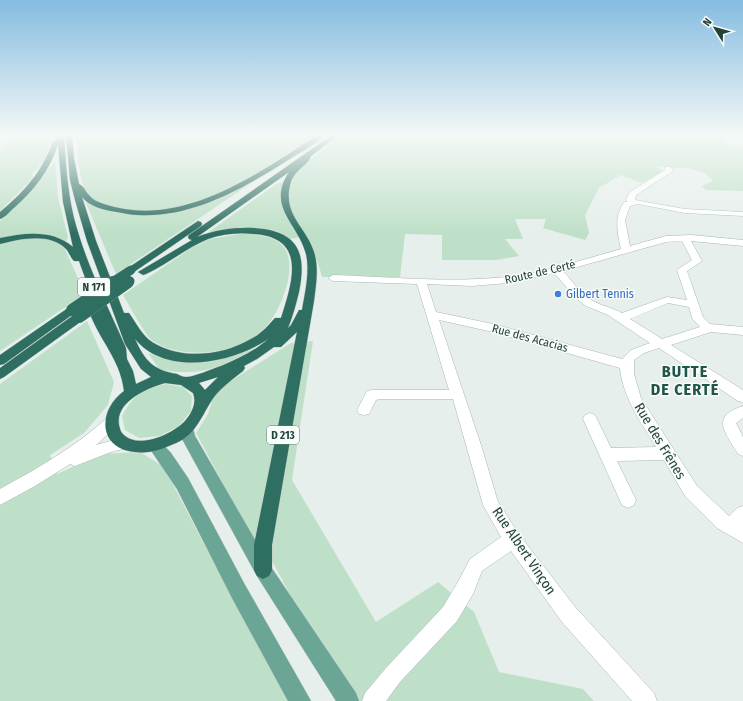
<svg xmlns="http://www.w3.org/2000/svg" width="743" height="701" font-family="'Fira Sans Condensed',sans-serif">
<rect width="100%" height="100%" fill="#e6efeb"/>
<!-- green -->
<path fill="#bfe0c8" d="M10,135h42l-7,25 -13,14 1,4 -33,33v-58z
M77,135h242l-42,31 -161,108 -30,-71 5,-6c-13,-9 -13,-46 -14,-62z
M343,135h383l-4,6 10,5 11,3v42l-38,-1 -3,-4 11,-5 -8,-8 -17,-5h-13l-8,-2 -11,1 8,4 -22,12 -21,-8 -22,13 -14,27 4,18 -4,7 -42,-12 3,-9h-31l8,20h-18l14,17 -23,4h-54v-25l-37,-1 -5,43h-78l-3,-11 -13,-30 -16,3 -14,-8 -34,-4 -36,7 70,-50 7,-2 14,-13z
M55,161l3,36 10,40 -4,10 21,47 -85,57v-130l29,-27z
M245,233c10,2 23,3 32,8 27,16 4,71 -13,88 -25,25 -81,32 -111,12 -7,-4 -24,-36 -30,-46l68,-47 19,-9z
M87,321l27,61 -6,23 -24,28 -34,22 7,19 44,-20 39,-2 24,15 42,81 86,153h-292v-317z
M313,341l-21,139 84,142 62,-40 36,30 25,60 84,17 11,12h-238l-62,-99 -23,-43 -20,-23 -55,-103 12,-19 7,-23 76,-48z
M261,346c-37,19 -59,33 -102,23l-11,-16c14,5 30,10 46,10 23,0 46,-9 67,-17z
M166,384l17,3 9,9 -1,15 -12,15 -19,10 -21,2 -14,-8 -3,-14c12,-22 20,-26 44,-32z"/>
<g fill="none" stroke-linecap="round" stroke-linejoin="round">
<!-- minor casing -->
<g stroke="#a8b8b2" stroke-width="1">
<path id="minor" d="M665,167h6l2,4 -37,24 -1,5 50,9 58,3v4l-58,-3 -47,-9 -8,2 -5,14 5,26 36,-10 26,-1 51,5v6l-52,-5 11,20 -15,10 16,46 7,7 33,3v8l-32,-3 -40,13 72,45v12l-5,-1 -79,-53 -15,5 -10,7v14l7,24 56,88 32,30 8,-8 6,-2v37l-26,-15 -32,-32 -21,-36 -47,1 19,39 -2,5 -6,3 -6,-3 -39,-86 2,-4 5,-2 5,2 16,33 45,-1c-15,-25 -33,-49 -36,-79l-127,-36 -54,-12 42,125 17,57 20,31 58,75 78,85 3,8h-25l-70,-79 -51,-71 -29,20 -9,23 -16,27 -57,61 -14,19h-24l3,-8 21,-25 57,-61 16,-27 11,-21 31,-22 -18,-32 -30,-106h-73l-4,1 -7,14 -5,1 -5,-1 -2,-4 10,-19 5,-1h77l-32,-106 -84,-3 -5,-3 5,-3c57,2 116,8 173,2 39,-4 78,-18 115,-28 -4,-17 -7,-32 3,-47h3l-1,-3 4,-7 35,-22zM682,241l10,19 -15,10 10,30 -20,-3 -45,16c-9,-5 -20,-7 -29,-12 -12,-7 -21,-20 -30,-30l103,-29zM554,273l24,27 8,6 22,9 42,28 -19,7 -9,9 -129,-35 -57,-12 -9,-28 45,2 36,-3zM668,303l21,4 3,11 8,9 -38,12 -32,-20z
M743,406v12l-7,5 7,14v19l-5,-2c-12,-21 -29,-37 5,-48z
M112,416l5,2 2,4 -2,4 -21,19 29,-8 5,2 2,4 -2,4 -19,5 -36,14 -5,-2 -35,22 -35,19v-16c38,-21 75,-42 107,-71z"/>
</g>
<!-- major casing -->
<g stroke="#c2cac8" stroke-width="1">
<path id="major" d="M187,422l5,2 3,12 74,128 87,129 3,8h-23l-79,-125 -76,-139 -1,-9 2,-4z
M155,439l5,2 11,12 17,25 57,107 66,116h-23l-56,-103 -55,-109 -27,-40 -2,-4 2,-4z"/>
</g>
<!-- highway casing -->
<g stroke="#c2cac8" stroke-width="1">
<path id="highway" d="M58,135h6c2,32 4,64 13,94 12,41 32,80 49,119l1,11 6,12 3,13 15,-7 -10,-8 -16,-25 -38,-103 -12,-41 -5,-20 -4,-45h6l2,23 5,26c6,3 5,6 10,11 4,5 9,7 15,9 77,26 153,-30 214,-69h8c-11,10 -26,17 -38,25 -44,28 -96,58 -150,55 -7,0 -14,-2 -21,-3 -13,-2 -27,-5 -35,-15l14,44 28,72h5c7,10 13,22 23,29 28,18 69,14 97,-2 11,-5 18,-13 26,-22h6c12,-37 26,-81 -28,-84 -14,-2 -31,0 -45,5 -22,9 -40,25 -62,35l-3,1 -5,-3 54,-32 -3,-1 -1,-2 1,-2 143,-100h7l-28,21c-4,11 -17,13 -21,29 -7,30 16,42 24,67 5,16 2,33 0,49l-42,244v25l-3,6 -6,3 -6,-3 -3,-6v-25l43,-213 -16,15h-7l-17,12 -13,7 1,2 -2,3c-10,8 -21,16 -29,26 -12,17 -17,37 -38,46 -13,6 -27,11 -41,9 -38,-4 -37,-42 -11,-61 -3,-28 -20,-46 -31,-70 -4,-8 -6,-16 -8,-24l1,-2 5,-1 -12,-33h-5c-3,-3 -5,-8 -7,-11 -17,-18 -46,-11 -67,-6v-6c25,-5 52,-9 73,9l-10,-45 -5,-58c-8,26 -24,46 -43,63 -5,4 -9,10 -15,12v-7c24,-20 43,-41 53,-71l5,-3zM289,172c-23,35 9,51 17,82 4,18 -1,38 -4,56h-3l-8,15 -3,3c5,-12 8,-24 11,-36 8,-40 -1,-61 -45,-64 -19,-1 -39,2 -57,9zM135,339c31,38 99,24 133,0 -13,12 -30,20 -47,27 -9,3 -27,11 -35,11 -3,0 -7,-2 -9,-3 -24,-4 -32,-13 -42,-35zM218,377l-13,13 -6,-7zM165,383l16,2 12,8c4,10 -1,20 -8,28 -12,13 -48,30 -63,12 -2,-2 -2,-5 -3,-8 -4,-23 28,-37 46,-42z
M198,221l3,1 1,2 -1,2 -67,46h-6l-2,-2 2,-2z
M72,306l4,2 1,2 -1,2 -72,52 -4,1v-10l68,-47z
M79,313l4,1 2,3 -2,3 -79,57 -4,2v-11l75,-54z"/>
</g>
<!-- minor -->
<use href="#minor" fill="#fff" fill-rule="evenodd"/>
<!-- major -->
<use href="#major" fill="#6aa596" fill-rule="evenodd"/>
<!-- highway -->
<use href="#highway" fill="#2f6f62" fill-rule="evenodd"/>
<!-- highway-bridge-far1 casing -->
<g stroke="#c2cac8" stroke-width="10" stroke-linecap="butt">
<path id="highway-bridge-far1" d="M111,283l20,-13
M127,283l3,-2"/>
</g>
<!-- highway-bridge casing -->
<g stroke="#c2cac8" stroke-width="12" stroke-linecap="butt">
<path id="highway-bridge" d="M72,310l41,-28
M79,317l49,-35"/>
</g>
<!-- highway-bridge-far1 -->
<use href="#highway-bridge-far1" stroke="#2f6f62" stroke-width="9"/>
<!-- highway-bridge -->
<use href="#highway-bridge" stroke="#2f6f62" stroke-width="12"/>
</g>
<!-- sky -->
<linearGradient id="sky" x2="0" y2="1"><stop stop-color="#84bce0"/><stop offset="0.58" stop-color="#f4f8f6"/><stop offset="1" stop-color="#f4f8f6" stop-opacity="0"/></linearGradient>
<rect width="743" height="233" fill="url(#sky)"/>
<!-- markers -->
<circle fill="#3f7fe0" stroke="#f7fbf9" stroke-width="1.5" cx="558" cy="294" r="4"/>
<g text-anchor="middle" dominant-baseline="central" stroke-width="3" stroke-linejoin="round" paint-order="stroke">
<!-- shield labels -->
<g fill="#f7fbf9" stroke="#637a73" stroke-width="1">
<rect x="78" y="278" width="32" height="18" rx="3"/>
<rect x="267" y="426" width="32" height="18" rx="3"/>
</g>
<g font-size="11" font-weight="bold" fill="#24423a">
<text x="94" y="287">N 171</text>
<text x="283" y="435">D 213</text>
</g>
<!-- street labels -->
<g font-size="12" fill="#24423a" stroke="#f7fbf9">
<text transform="translate(540 272) rotate(-13)">Route de Certé</text>
<text transform="translate(530 338) rotate(15)">Rue des Acacias</text>
</g>
<!-- shop labels -->
<g font-size="12" fill="#366cbe" stroke="#f7fbf9" text-anchor="start">
<text x="566" y="294">Gilbert Tennis</text>
</g>
<!-- near-street labels -->
<g font-size="14" fill="#24423a" stroke="#f7fbf9">
<text transform="translate(660 441) rotate(59)">Rue des Frênes</text>
<text transform="translate(524 551) rotate(56)">Rue Albert Vinçon</text>
</g>
<!-- district labels -->
<g font-size="16" font-weight="bold" letter-spacing="1" fill="#1f5548" stroke="#f7fbf9">
<text x="685" y="371">BUTTE<tspan x="685" dy="18">DE CERTÉ</tspan></text>
</g>
</g>
<!-- north arrow -->
<g transform="translate(715 28) rotate(307)" stroke="#f7fbf9" stroke-width="3" paint-order="stroke">
<path d="M0-3L7 15L0 10L-7 15Z" fill="#24423a"/>
<text y="-6" font-size="11" font-weight="bold" text-anchor="middle" fill="#24423a">N</text>
</g>
</svg>
